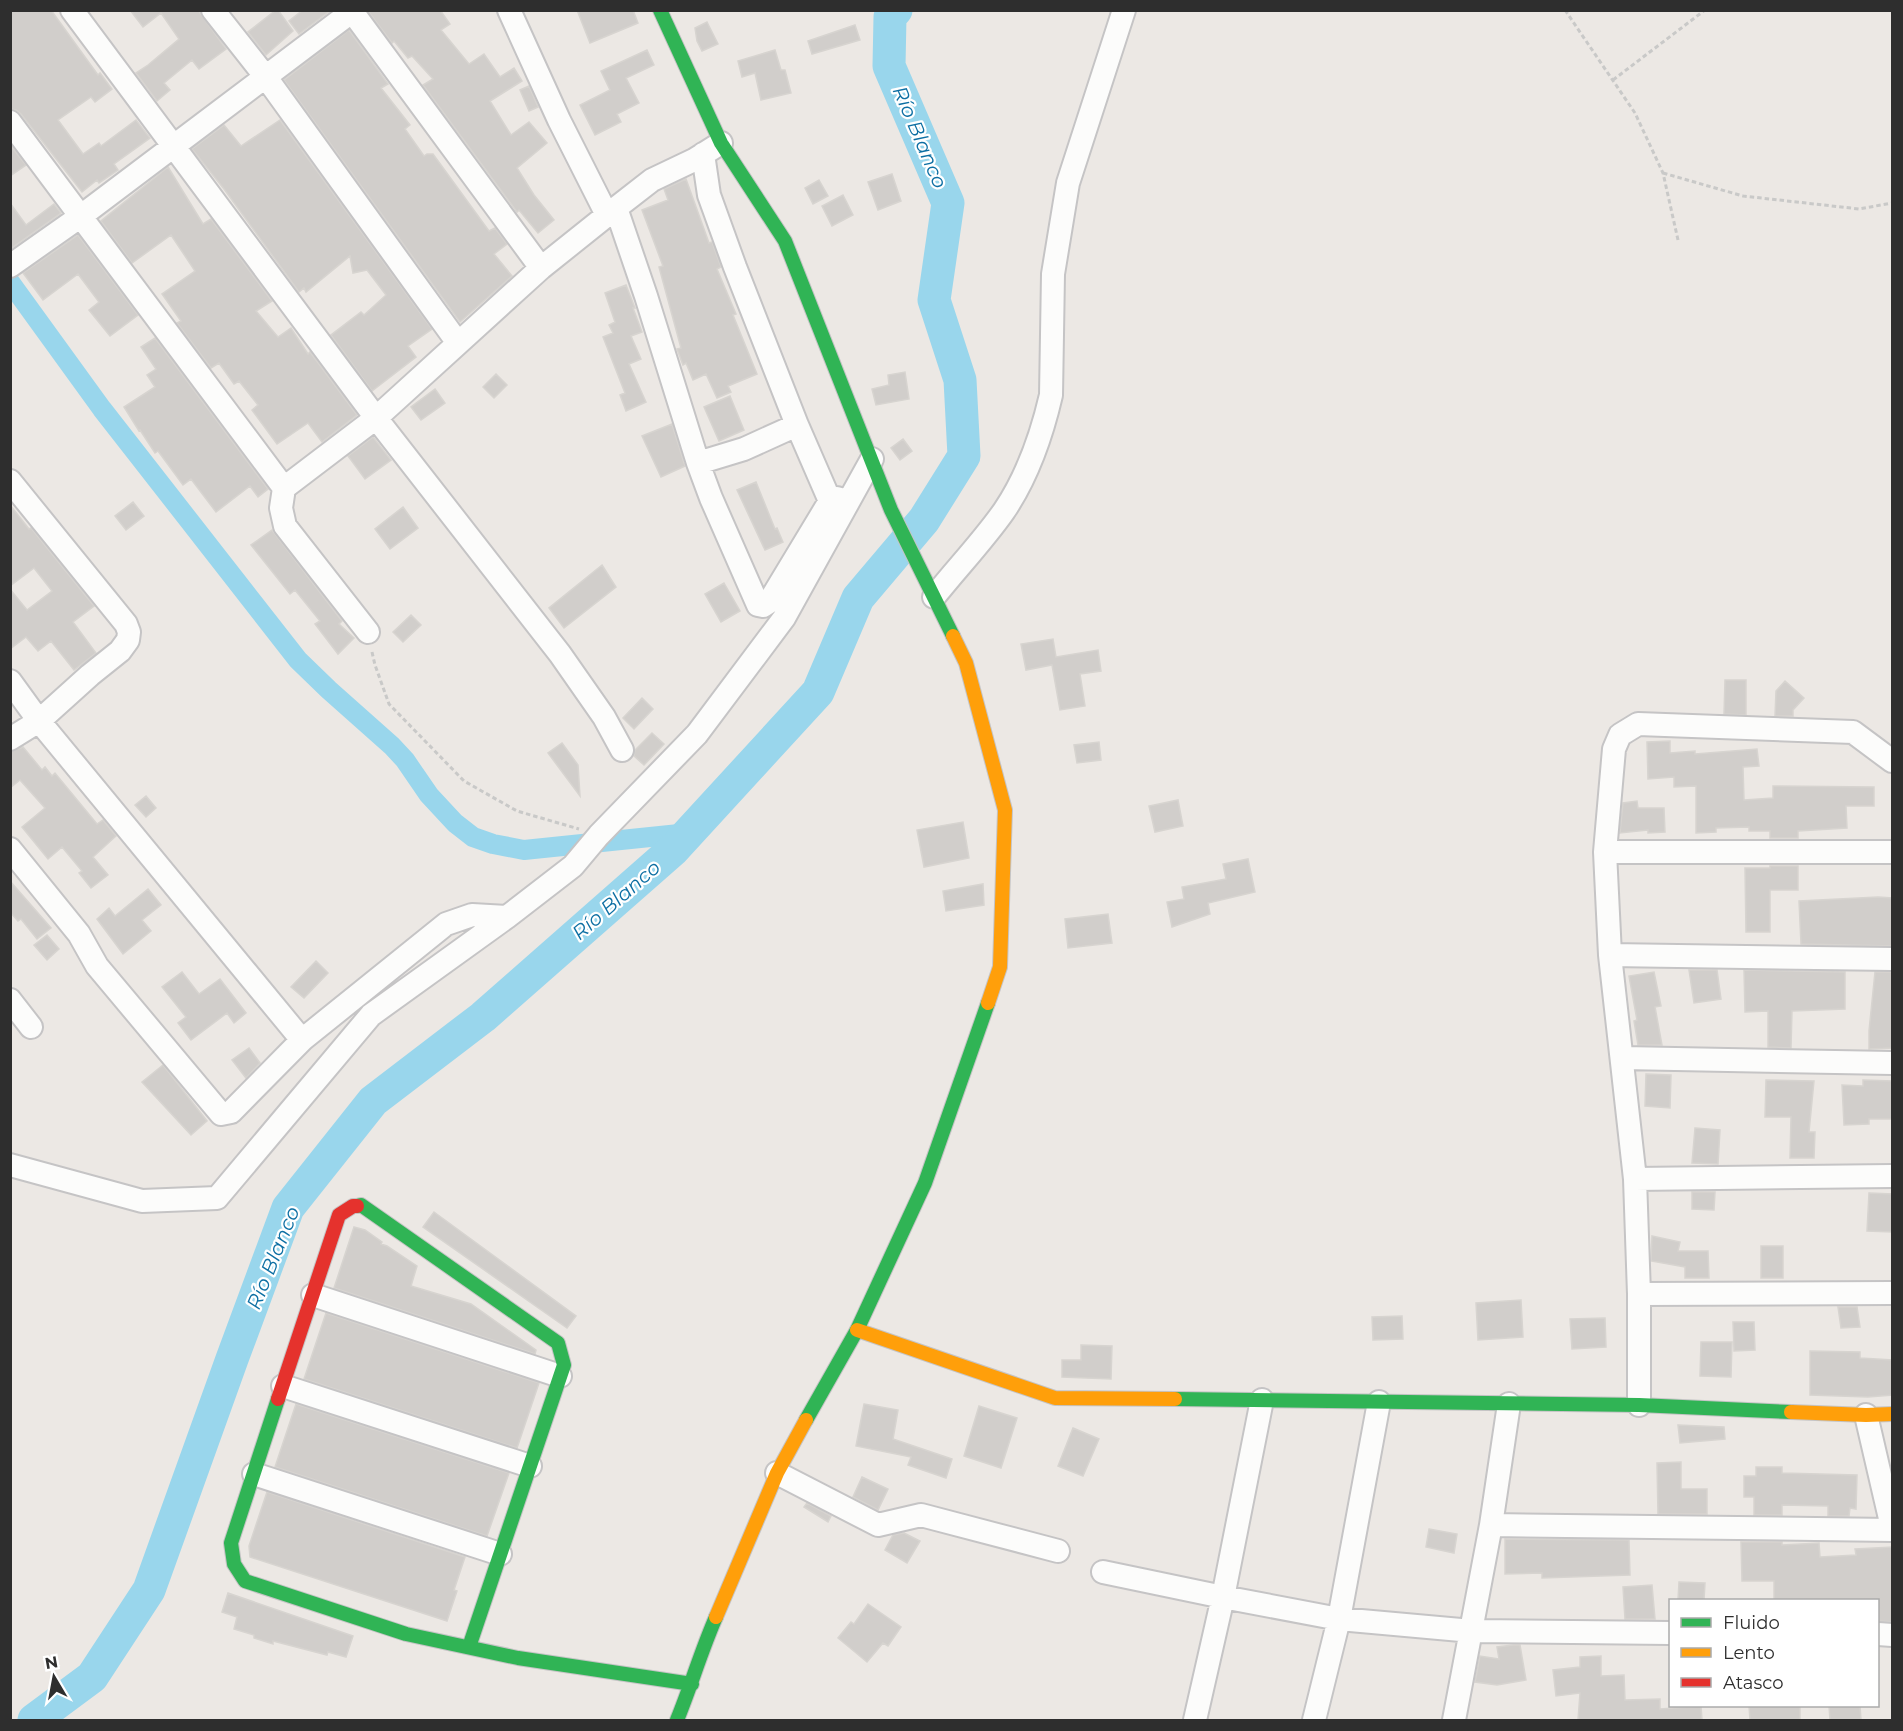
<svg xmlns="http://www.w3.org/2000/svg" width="1903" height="1731" font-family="Montserrat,sans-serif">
<rect width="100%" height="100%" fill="#ece8e4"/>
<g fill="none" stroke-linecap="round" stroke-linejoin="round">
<!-- canal -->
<path stroke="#99d6ec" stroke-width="20" d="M10,282l92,127 196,251 31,30 63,56 13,14 24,35 26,28 18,14 20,7 31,6 165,-17"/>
<!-- river -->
<path stroke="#99d6ec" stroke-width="33" d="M34,1720l58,-43 57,-87 83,-231 56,-151 85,-107 110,-84 190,-167 145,-158 40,-94 66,-78 40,-64 -4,-76 -26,-80 14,-97 -59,-137 1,-49 6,-7"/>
</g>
<!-- building -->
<path fill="#d1cecb" stroke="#d7d4d0" stroke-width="1.5" d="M10,10h41l47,65 2,-2 12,16 -17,13 -4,-5 -33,23 25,34 16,-11 2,3 35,-26 14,18 -36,26 4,6 -19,13 -2,-3 -15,12 -61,-78 -5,-4 -6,-1z
M130,10h68l28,39 -27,20 -7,-9 -28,23 6,7 -13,11 -21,-28 12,-8 31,-26 -18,-26 -18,14z
M276,10h2l15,21 -27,24 -18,-23z
M303,10h28l-32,24 -10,-13z
M440,10l10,14 -9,6 28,34 15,-10 16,23 14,-9 8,13 -32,20 21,34 18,-13 18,21 -30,25 17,27 20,25 -16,13 -19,-23 -2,2 -94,-127 10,-6 -21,-23 -4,2 -14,-17 -2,2 -24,-32z
M577,10h56l5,13 -48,20z
M707,22l11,22 -16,7 -5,-10 -2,-13z
M855,25l5,15 -48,14 -4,-13z
M349,30l39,54 -7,4 29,37 -5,4 19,27 3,-2h6l56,77 6,-3 12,16 -13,10 18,22 -52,46 -176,-242z
M647,50l7,15 -28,13 13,25 -22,11 4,8 -26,13 -15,-30 30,-15 -9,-19z
M775,50l6,20h4l6,23 -30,7 -6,-27 -13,4 -4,-16z
M529,86l9,21 -9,4 -9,-21z
M280,120l152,209 -24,17 8,11 -44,34 -41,-56 30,-23 3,3 22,-20 -19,-25 -14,3 -3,-17 -44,36 -2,-4 -5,4 -75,-103 -32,-40 32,-24 17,21z
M10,145l16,20 -16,11z
M168,167l35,57 8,-5 61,82 -16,10 22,26 13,-9 17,26 2,-2 47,63 -35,27 -14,-19 -31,21 -25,-34 6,-5 -19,-24 -5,3 -15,-21 -8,5 -34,-45 4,-2 -19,-27 33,-23 -24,-36 -39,28 -31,-42z
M892,174l9,27 -23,9 -10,-28z
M686,179l23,64 3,-1 9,25 -4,2 19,45 -3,1 24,59 -29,12 3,6 -14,6 -11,-24 -13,6 -7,-17 -3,2 -6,-16 4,-1 -22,-81 4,-1 -21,-56 26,-10 -4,-11z
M819,180l9,16 -15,8 -8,-16z
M843,195l10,20 -21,11 -10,-20z
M10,203l16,22 28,-21 7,9 -51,36z
M78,235l60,80 -28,21 -21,-26 10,-8 -21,-28 -35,26 -20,-27z
M626,285l9,23h-2l9,24 -11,4 10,23 -12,5 17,38 -20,9 -6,-16 5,-2 -22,-56 10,-4 -4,-8 6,-3 -10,-29z
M155,338l113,151 -10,8 -8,-11 -34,26 -25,-33 -8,6 -25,-34 -3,2 -15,-23 -1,1 -15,-24 31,-20 -8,-12 9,-6 -15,-22z
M905,372l4,27 -33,6 -4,-16 17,-4 -1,-10z
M496,374l11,11 -13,13 -11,-11z
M435,389l10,14 -24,17 -10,-13z
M730,396l14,34 -25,11 -15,-34z
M672,424l13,42 -24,11 -19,-41z
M373,437l18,23 -26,19 -17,-23z
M903,439l9,12 -12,9 -9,-12z
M756,482l19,47 2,-1 6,14 -18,8 -28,-60z
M133,502l11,14 -18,14 -11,-14z
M10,505l19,24 2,-1 63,78 -21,16 23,31 -22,17 -23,-29 -13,10 -12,-14 -16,12v-60l17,21 25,-19 -18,-23 -24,18z
M403,507l15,21 -28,21 -15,-20z
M272,530l70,91 -3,3 15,14 -16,16 -23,-30 5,-3 -25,-31 -5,4 -39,-49z
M602,565l14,22 -52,41 -15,-20z
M724,583l16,28 -19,11 -16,-28z
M411,615l10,10 -18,17 -10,-10z
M1053,639l3,18 42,-7 3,21 -21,3 5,32 -25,4 -8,-45 -26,5 -5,-26z
M1725,680h21v35l-22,-1z
M1785,681l19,17 -11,12v6h-18l1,-25z
M642,698l11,11 -19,20 -11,-11z
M652,733l12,11 -20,21 -10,-9 1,-6z
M1670,741v12l25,-2v3l62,-5 2,17 -16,1 1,33 29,-2v-12l101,1v19h-28l1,22 -49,3v7h-28v-7h-21v-4l-33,1v4l-20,1v-47l-22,1v-10l-26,2 -1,-37z
M1099,742l2,18 -24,3 -3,-18z
M562,743l16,22 2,31 -32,-43z
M23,747l19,23 3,-3 7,9 3,-3 42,51 6,-4 13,16 -23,21 15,18 -17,13 -12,-15 3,-2 -20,-24 -14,12 -26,-32 23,-19 -25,-28 -10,8v-36z
M146,796l10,12 -10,9 -11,-12z
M1178,800l5,26 -28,6 -6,-26z
M1637,801l1,7h26l1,24 -17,1v-3l-28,3 3,-30z
M963,822l6,36 -45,9 -7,-37z
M1248,859l7,33 -47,11 2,11 -38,13 -5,-25 17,-3 -2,-12 44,-8 -3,-15z
M1770,866h28v24h-28v42h-24l-1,-64h25z
M10,881l41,47 -14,11 -16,-20 -3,2 -8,-9z
M983,884l1,21 -38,6 -3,-20z
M148,889l13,16 -19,15 9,11 -28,23 -26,-35 12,-11 6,8z
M1878,897l15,1v48l-92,-2 -2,-43z
M1108,914l4,29 -44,5 -3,-29z
M47,935l12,14 -12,11 -13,-15z
M316,961l12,12 -24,25 -13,-11z
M1689,970h28l4,29 -27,4z
M1744,970l101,2v37l-53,2 -1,37 -23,-1v-36l-23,1z
M182,972l17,22 21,-15 26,34 -12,10 -7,-10 -36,27 -13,-17 8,-6 -24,-30z
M1654,972l7,34 -6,1 7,38h-24l-4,-24 3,-1 -8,-44z
M1875,972h18v76l-24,1v-18z
M249,1048l11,15 -14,15 -14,-18z
M163,1065l44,56 -16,14 -49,-53z
M1646,1074l25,1 -1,33 -25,-2z
M1766,1080l48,1 -5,51h6l-1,26h-24l1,-41h-26z
M1863,1080l30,1v38h-24v5l-25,1 -2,-40 21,1z
M1695,1128l25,2 -2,34 -26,-1z
M1692,1192h23l-1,18 -22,-1z
M1869,1193l24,1 -1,38 -25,-1z
M434,1212l142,104 -9,12 -144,-101z
M354,1227l11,3 17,12 -1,2 6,2 30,20 -6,20 60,18 65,46 -1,4 -201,-66z
M1652,1236l28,6 -2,9h30l1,27h-24v-11l-34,-6z
M1761,1246h22v32h-22z
M1521,1300l2,37 -45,3 -2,-37z
M1838,1307h19l3,20 -19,1z
M326,1313l213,70 -22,65 -213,-69z
M1402,1316l1,23 -30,1 -1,-23z
M1605,1318l1,29 -34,2 -2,-30z
M1733,1322h21l1,28 -21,1z
M1701,1342h31l-1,35 -31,-1z
M1081,1345l31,1 -1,33 -49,-2v-17h19z
M1810,1351l50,1v6l33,2v35l-25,2 -58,-2z
M296,1404l213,69 -22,63 -212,-69z
M864,1404l34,6 -5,29 59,20 -6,19 -38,-13 3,-8 -55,-11z
M979,1406l38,12 -16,50 -37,-12z
M1678,1425l46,2 1,12 -45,4z
M1073,1428l26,11 -16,37 -25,-10z
M1681,1462v27h26v25h-49l-1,-51z
M1756,1467h26v6l75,2 -1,34 -6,-1 -1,8h-21v-10l-46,-1v10h-28v-18h-10v-21h12z
M862,1477l26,12 -10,21 -25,-13z
M267,1492l198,65 -11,33 3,1 -10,30 -197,-64 -1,-11z
M807,1503l24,13 -3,6 -24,-15z
M1429,1529l28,5 -3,19 -28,-6z
M904,1533l16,8 -13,22 -22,-13 8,-15z
M1505,1539l124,1 1,35 -88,3v-5l-37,1z
M1741,1542h41v3l37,-2 1,14 36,-2 -1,-6 38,-2v75l-15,-1v-21h-104v-19h-32z
M1679,1582l26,1 -1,17h-26z
M1652,1585l3,34h-30l-2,-32z
M228,1593l125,43 -7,21 -18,-5 -1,3 -54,-14v3l-19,-6v-3l-20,-6 3,-12 -15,-5z
M868,1604l33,23 -13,19 -5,-3 -16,19 -29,-24 13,-16 3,2z
M1513,1645h7l6,35 -29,5 -22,-3 5,-26 19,3 -2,-12z
M1601,1656v20l23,-1 1,25 35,-1v10l41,-3 1,14h-124l2,-27 -24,3 -3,-26 27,-3v-10z
M1749,1706h51v14h-50z
M1829,1706h31l1,14h-31z"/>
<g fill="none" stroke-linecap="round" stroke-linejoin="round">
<!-- street casing -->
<g stroke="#c5c4c5" stroke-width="26">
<path id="street" d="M72,10l304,408 184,236 44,63 18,33
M213,10l52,66 193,267
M351,10l190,258
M509,10l50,110 48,95
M10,122l274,366
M616,208l30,88 52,167 13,35 47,107 5,1 6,-4 61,-101 7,-3 11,3
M10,266l71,-50 273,-206
M797,425l33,76
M698,463l46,-14 53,-24 -62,-158 -26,-72 -6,-41
M10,481l116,143 3,8 -1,8 -8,11 -30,24 -51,46 -29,18
M934,597c23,-29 49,-56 70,-86 23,-34 38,-77 47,-116l2,-121 15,-91 56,-173
M368,632l-83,-106 -4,-18 3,-20 92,-70 165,-150 75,-60 36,-28 42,-20 27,-17
M10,681l29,40 263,319
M10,849l69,85 18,32 124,148 10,-2 71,-72 144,-116 26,-9 35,2
M1605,852h287
M1610,955l282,4
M10,1000l21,27
M1623,1058l269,5
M10,1165l132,36 75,-3 154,-183 136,-98 66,-51 26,-31 98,-101 87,-116 88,-159
M1635,1179l257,-3
M1639,1294l253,-1
M313,1295l247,81
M283,1386l247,80
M1639,1405v-111l-4,-115 -25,-224 -5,-103 9,-103 6,-14 18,-11 215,8 39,29
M1866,1415l26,112
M777,1473l101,52 43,-10 137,36
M254,1474l246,80
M1491,1525l401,5
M1103,1572l120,25 116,22 133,12 198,2
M1878,1634l14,1
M1195,1720l28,-123 39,-197
M1314,1720l25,-101 40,-217
M1454,1720l37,-195 18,-121"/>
</g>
<!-- fast casing -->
<g stroke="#c5c4c5" stroke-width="16">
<path id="fast" d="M660,10l61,133 64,98 106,269 62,126
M357,1206l4,-1 197,138 6,22 -95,282
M278,1399l-47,144 3,21 11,17 161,53 112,24 174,26
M1175,1399l464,6 152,7
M806,1420l51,-90 68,-147 63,-180
M677,1720c14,-34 24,-69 39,-103"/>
</g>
<!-- slow casing -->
<g stroke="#c5c4c5" stroke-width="16">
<path id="slow" d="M953,636l13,27 39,147 -5,157 -12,36
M857,1330l198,68 120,1
M1791,1412l75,3 26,-1
M716,1617l61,-144 29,-53"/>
</g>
<!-- jam casing -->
<g stroke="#c5c4c5" stroke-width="16">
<path id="jam" d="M278,1399l61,-184 14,-9h4"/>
</g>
<!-- path -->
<path stroke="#c9c9c8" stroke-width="3" stroke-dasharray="4.5 3" stroke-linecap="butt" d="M1565,10l70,103 28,60 15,67
M1613,80l92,-70
M1663,173l80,23 116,13 33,-6
M372,652l3,13 14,39 75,77 53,30 62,18"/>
<!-- street -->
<use href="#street" stroke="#fcfcfb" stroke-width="22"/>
<!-- fast -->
<use href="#fast" stroke="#30b455" stroke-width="14"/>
<!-- slow -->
<use href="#slow" stroke="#ff9f0a" stroke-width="14"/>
<!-- jam -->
<use href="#jam" stroke="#e5322d" stroke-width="14"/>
</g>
<g text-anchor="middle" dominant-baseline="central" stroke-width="4.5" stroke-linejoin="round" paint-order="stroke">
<!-- water labels -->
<g font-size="20" font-style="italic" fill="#0d6fa3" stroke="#fff">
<text transform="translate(920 137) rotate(67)">Río Blanco</text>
<text transform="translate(616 900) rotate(-41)">Río Blanco</text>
<text transform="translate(273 1258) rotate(-68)">Río Blanco</text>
</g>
</g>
<!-- border -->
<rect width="1903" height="1731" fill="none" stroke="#2e2e2e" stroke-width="24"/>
<!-- legend -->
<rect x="1669" y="1599" width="210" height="108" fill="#ffffff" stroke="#ababab" stroke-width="1.5"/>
<rect x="1681" y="1618" width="30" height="9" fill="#30b455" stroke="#ababab" stroke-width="1.5"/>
<text x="1723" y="1629" font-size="18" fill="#2e2e2e">Fluido</text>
<rect x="1681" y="1648" width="30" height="9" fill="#ff9f0a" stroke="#ababab" stroke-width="1.5"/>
<text x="1723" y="1659" font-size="18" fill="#2e2e2e">Lento</text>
<rect x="1681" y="1678" width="30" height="9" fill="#e5322d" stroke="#ababab" stroke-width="1.5"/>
<text x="1723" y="1689" font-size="18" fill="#2e2e2e">Atasco</text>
<!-- north arrow -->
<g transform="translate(54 1677) rotate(350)" stroke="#ffffff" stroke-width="4.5" paint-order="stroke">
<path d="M0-4.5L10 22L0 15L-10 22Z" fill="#2e2e2e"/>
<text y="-9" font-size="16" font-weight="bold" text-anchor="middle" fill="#2e2e2e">N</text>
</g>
</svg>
